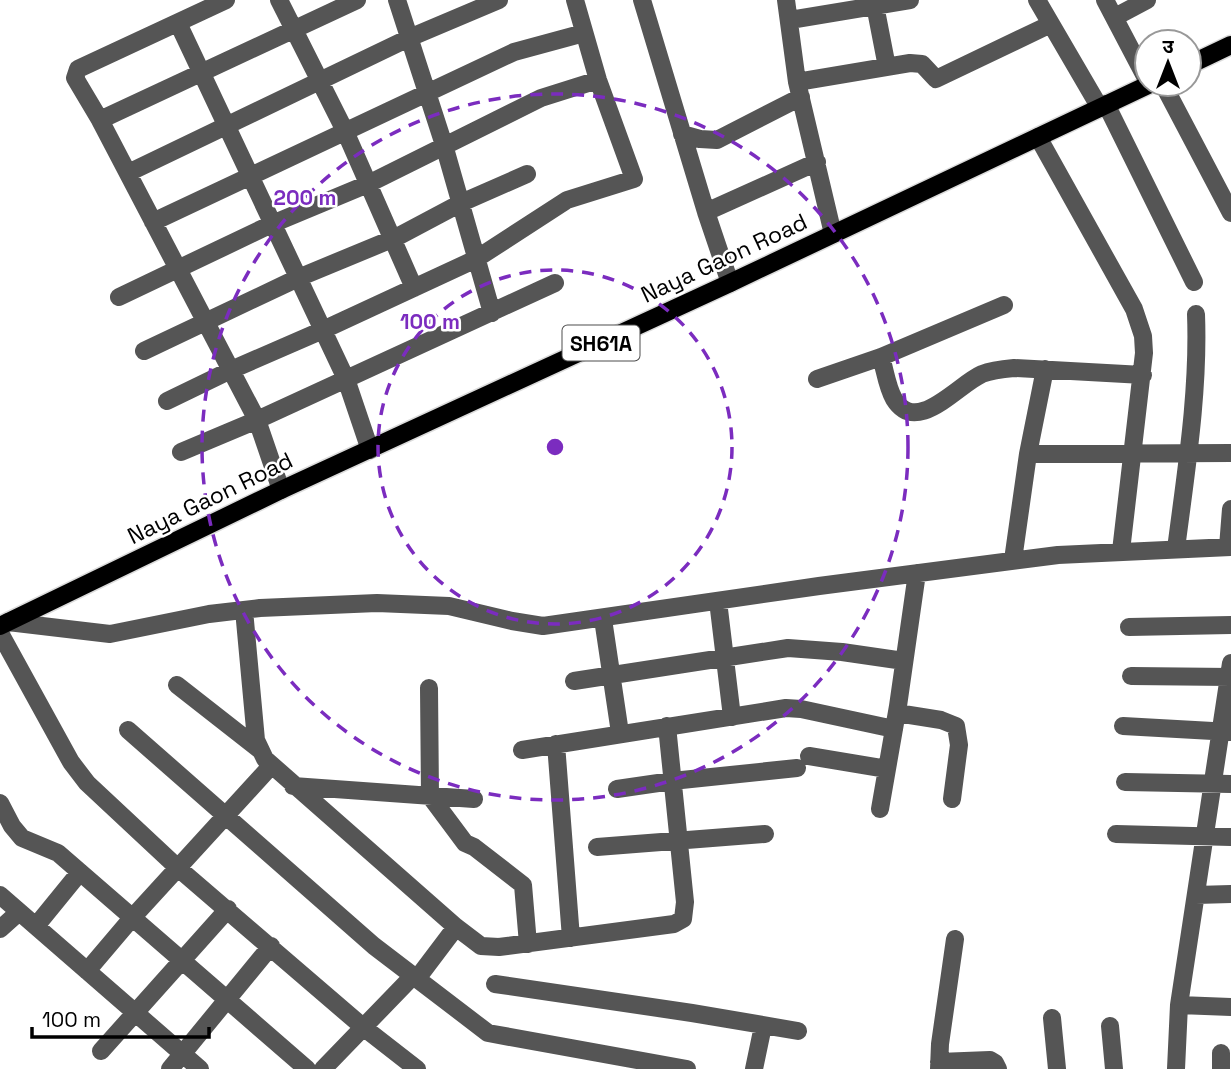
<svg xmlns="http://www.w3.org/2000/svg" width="1231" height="1069" font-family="'Space Grotesk','Noto Sans Devanagari',sans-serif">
<rect width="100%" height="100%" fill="#fff"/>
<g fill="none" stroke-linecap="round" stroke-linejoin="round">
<!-- major casing -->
<g stroke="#dbdbdb" stroke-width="21">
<path id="major" d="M1189,65l42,-20
M0,626l281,-136 449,-207 420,-199"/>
</g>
<!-- minor -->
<path stroke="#555" stroke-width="18" d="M226,0l-148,69 -3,9 25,42 157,300 24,70
M279,0l66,131 69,157
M397,0l47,145 48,168
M642,0l64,212 24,71
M786,0l11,82 36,152
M874,0l13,67
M1037,0l63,108
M1105,0l42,80
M1115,17l32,-17
M790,20l120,-20
M178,23l168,356 24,71
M797,82l113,-19 12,1 14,15 115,-55
M1163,84l68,129
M1106,104l88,178
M100,120l257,-120
M682,134l18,5 17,1 84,-43
M1038,137l96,172 9,27 1,17 -23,198
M128,173l281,-135 90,-38
M706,212l111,-50
M153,222l361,-170 70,-19
M119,297l153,-73 96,-40 173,-86 57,-18
M144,351l154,-73 99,-41 64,-34 66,-29
M881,357c4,13 6,30 13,42 23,37 63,-14 88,-25 10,-4 21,-5 32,-6l129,7
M817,379l64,-22 123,-52
M167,401l64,-31 92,-40 153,-71 91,-59 67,-21 -36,-99 -23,-80
M181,452l76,-32 298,-137
M1028,454l203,-1
M1228,547l3,-38
M1176,549c10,-78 23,-157 20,-235
M1013,560l15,-106 17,-85
M718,601l14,116
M244,610l12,130 9,19 191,168 25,19 18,1 175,-23 9,-5 2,-17 -18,-176
M603,619l17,114
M8,622l102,12 99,-20 51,-6 117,-5 72,3 63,15 31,5 276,-40 239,-31 173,-8
M1129,627l102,-2
M0,633l71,129 16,21 91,85 185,159 54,42
M1131,676l100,1
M574,681l214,-33 54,4 62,9
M177,685l83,65
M429,688l1,108 35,47 9,4 49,38 5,59
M897,713l44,7 15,6 3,19 -7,54
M1123,726l108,6
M128,730l246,216 114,87 199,36
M556,744l15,194
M522,750l264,-42 15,1 93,20
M809,756l78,13
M1125,782l106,2
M293,786l181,13
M617,789l55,-8 125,-13
M0,803l12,23 10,12 36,15 249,216
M880,809l18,-103 19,-133
M1116,834l115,3
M597,847l168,-13
M0,895l200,174
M1196,895l35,-1
M36,926l44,-54
M0,929l19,-17
M87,971l45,-53 139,-152
M495,984l197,29 106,18
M1179,1005l52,2
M1052,1018l5,51
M1110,1026l4,43
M101,1051l127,-142
M939,1062l51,-2 5,3 3,6
M170,1069l101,-123
M323,1069l89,-92 7,-1 37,-49
M754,1069l9,-43
M939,1069l1,-25 15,-105
M1176,1069l3,-64 52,-342
M1221,1069v-16"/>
<!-- major -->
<use href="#major" stroke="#000" stroke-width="18"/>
</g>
<!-- distance rings -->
<g fill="none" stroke="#7b2cbf" stroke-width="3.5" stroke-dasharray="12 9">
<circle cx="555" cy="447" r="177"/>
<circle cx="555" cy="447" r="353"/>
</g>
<g text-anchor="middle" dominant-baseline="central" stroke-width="5" stroke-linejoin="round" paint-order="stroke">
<!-- shield labels -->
<rect fill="#fff" stroke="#4c4c4c" stroke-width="2" x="562.5" y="325.5" width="77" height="35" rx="5"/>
<g font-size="21" font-weight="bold" fill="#000">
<text x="601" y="343">SH61A</text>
</g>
<!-- street labels -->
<g font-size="23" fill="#000" stroke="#fff">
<text transform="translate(724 258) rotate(-25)">Naya Gaon Road</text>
<text transform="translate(210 498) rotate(-26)">Naya Gaon Road</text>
</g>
</g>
<circle cx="555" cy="447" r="10" fill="#7b2cbf" stroke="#fff" stroke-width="3.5"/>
<g font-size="21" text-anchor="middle" font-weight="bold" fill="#7b2cbf" stroke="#fff" stroke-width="5" stroke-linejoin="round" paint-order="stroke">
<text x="305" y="205">200 m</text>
<text x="430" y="329">100 m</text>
</g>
<!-- north arrow -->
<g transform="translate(1168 63)"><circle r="33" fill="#ffffff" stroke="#999999" stroke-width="2"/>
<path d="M0-5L12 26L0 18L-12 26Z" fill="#000000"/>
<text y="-10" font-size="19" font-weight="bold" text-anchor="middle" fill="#000000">उ</text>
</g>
<!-- scale -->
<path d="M32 1027v10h177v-10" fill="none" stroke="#000000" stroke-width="3.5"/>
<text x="42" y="1027" font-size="21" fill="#000000" stroke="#ffffff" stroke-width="5" paint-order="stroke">100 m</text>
</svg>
